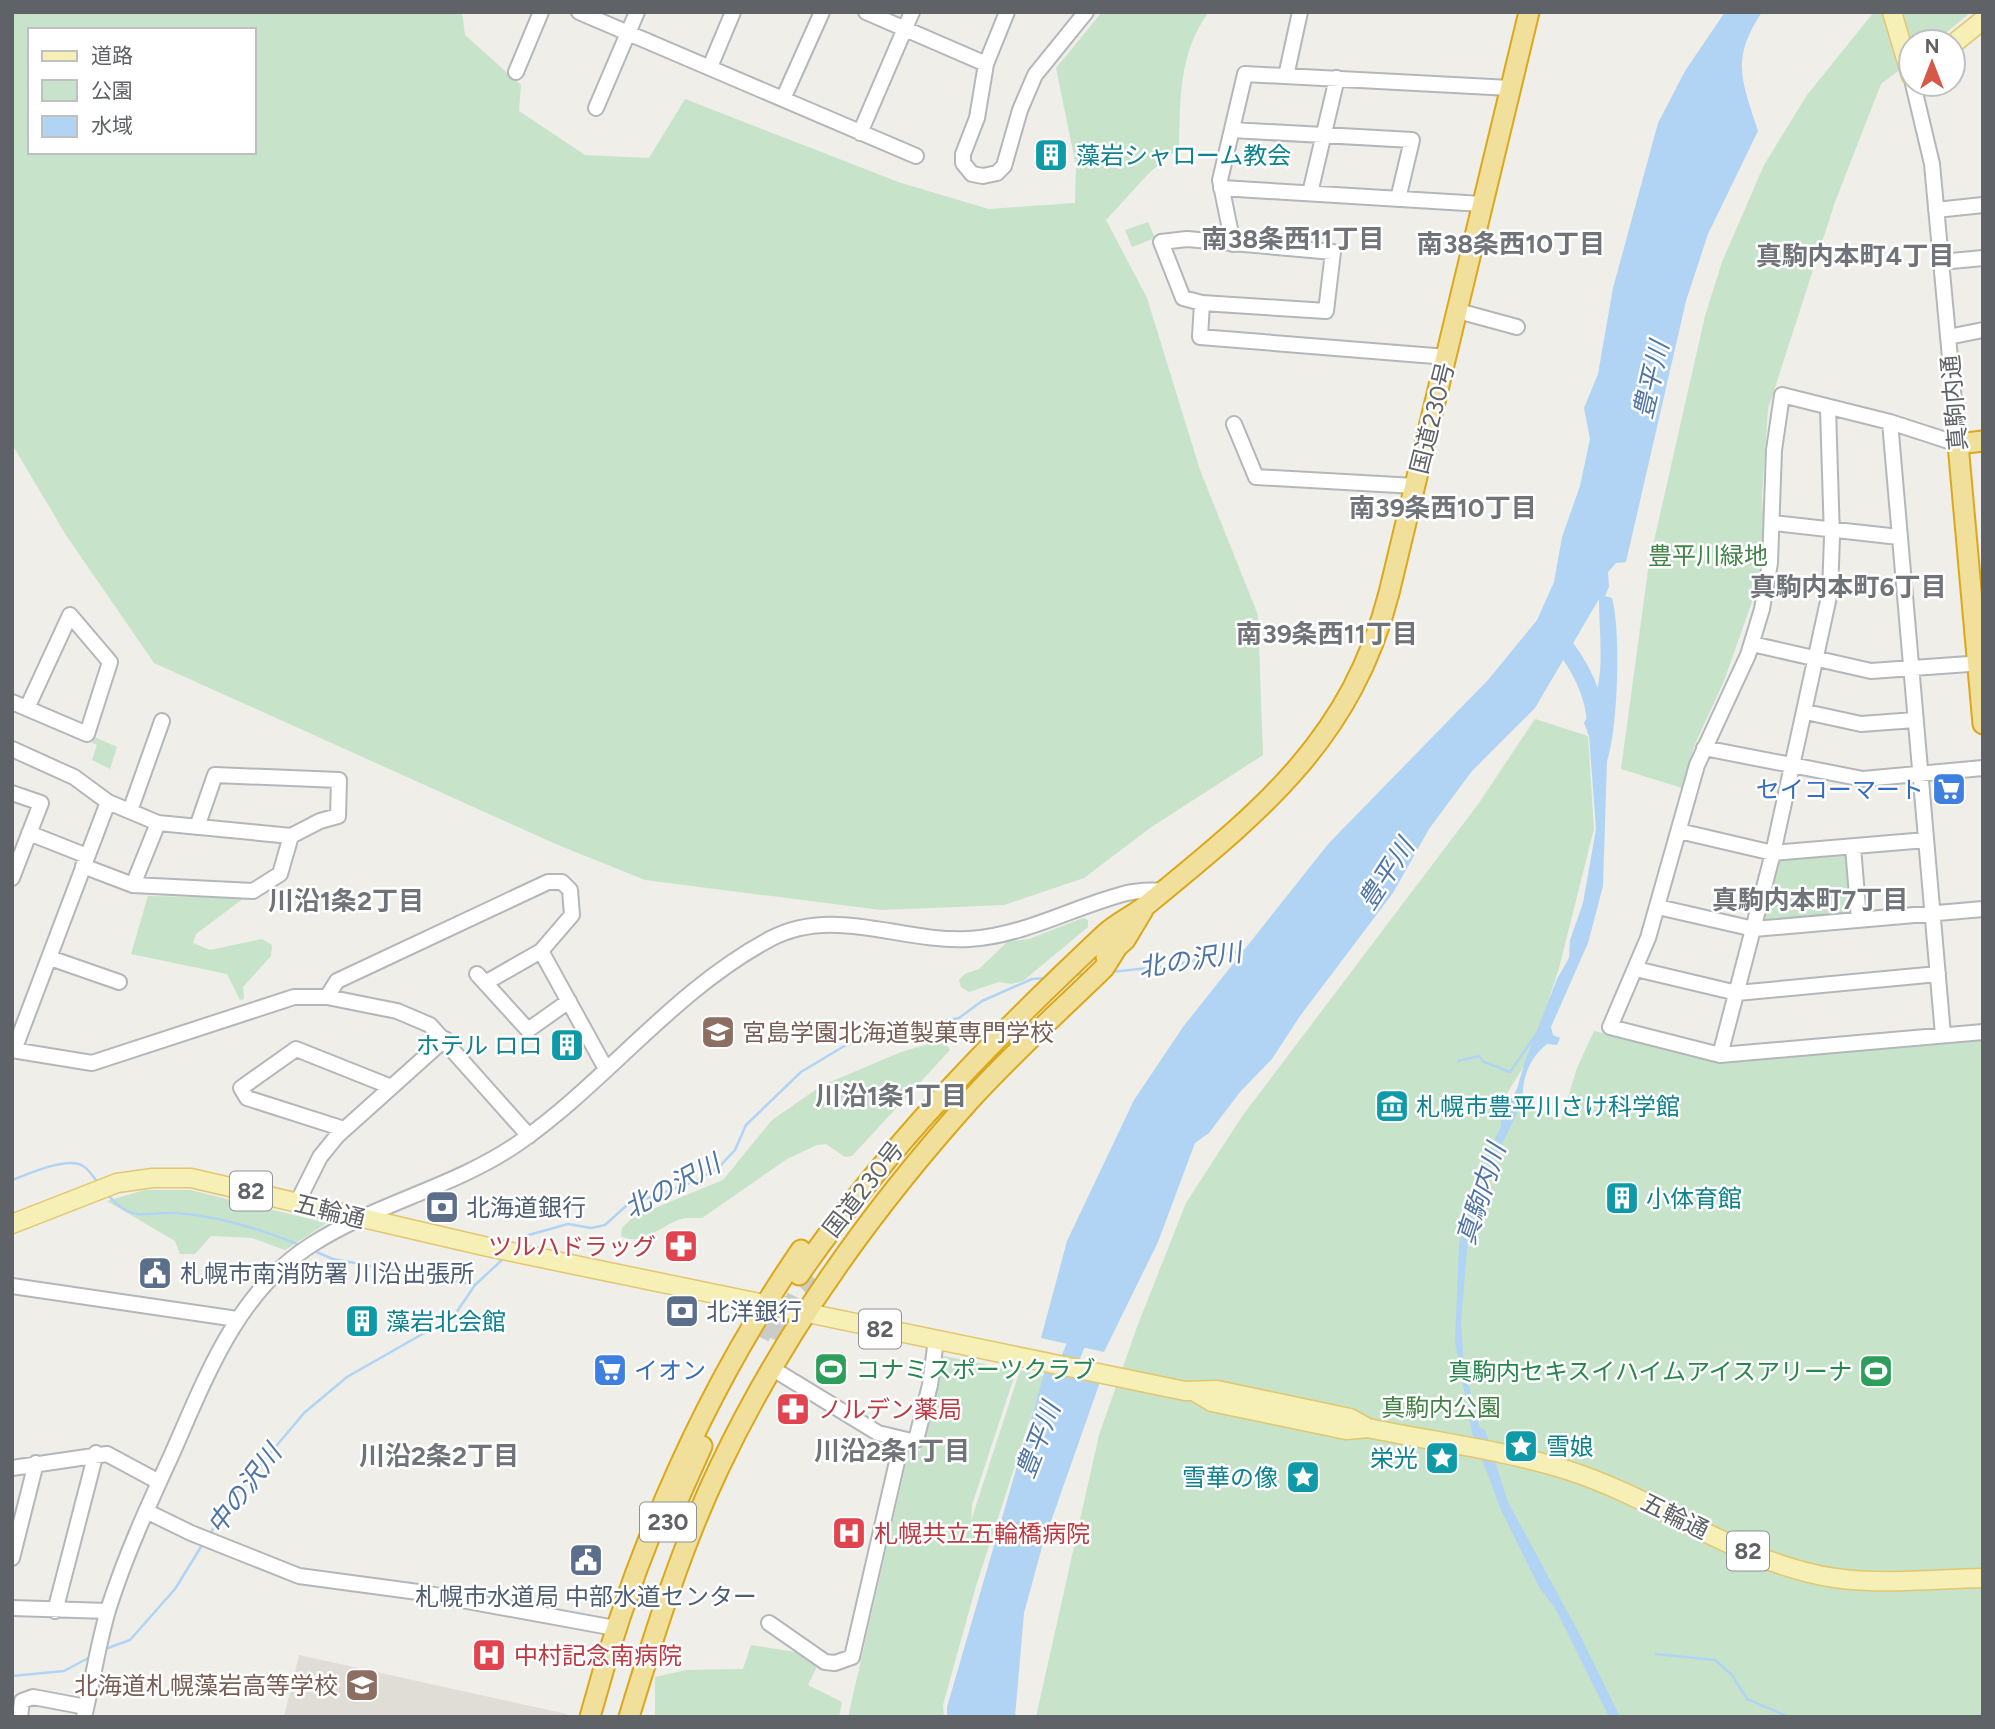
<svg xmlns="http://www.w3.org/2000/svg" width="1995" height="1729" font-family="Figtree,'Noto Sans JP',sans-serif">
<rect width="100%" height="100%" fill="#efeee8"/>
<!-- education -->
<path fill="#dfddd6" d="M299,1655l268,59 -1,3h-282z"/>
<!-- green -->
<path fill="#c7e3c9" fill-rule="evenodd" d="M12,12h450l3,23 56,50 -2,26 66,44 64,3 36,-59 216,84 88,26 86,-6 1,-37 -20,-98 46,-56h107c-30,39 -29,88 -30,136l-30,25 -43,47 41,78 53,172 58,145 5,140 -113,73 -66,50 -80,27 -123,5 -236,-30 -87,-35 -404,-182 -88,-128 -54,-91zM30,30h224v122h-224z
M1874,12h97l-36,30h-24v19l-30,23 -46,118 -67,207 -6,86 4,67 -42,119 -29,63 -13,44 -61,-19 28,-206 56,-247 17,-54 42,-97 43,-70z
M1148,222l7,16 -23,9 -7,-17z
M1535,719l53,17 6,93 -35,139 -28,86 -28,46 58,20 16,-52 17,-37 127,29 262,-23v680h-947l63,-282 38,-108 49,-124 57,-88 236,-312z
M92,736l25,11 -7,22 -18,-9 5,-15 -6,-3z
M1848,854l4,60 -87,8 -2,-4 17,-60z
M148,896l96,2 -48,36 -3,9 17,7 52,-11 10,6 -1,11 -28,31 1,12 -4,1 -13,-26 -96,-20z
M1083,918l5,2v7l-65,54 -11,3 -13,-2 -30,10 -8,-5 -2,-7 6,-6 14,-5 28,-27 22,-3z
M932,1043h14l4,7 -98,106 -7,1 -19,-13 -9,1 -30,14 -85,59c-6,0 -12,0 -17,0 -22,4 -40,30 -64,18l1,-8 11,-11 90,-37 49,-60 49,-34 80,-34z
M145,1190h45l137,33 -42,27 -33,-12 -41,-2 -16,18h-15l-5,-13 -68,-40z
M940,1355l76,16 -44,134 -1,16 49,-151 24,6 -68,210 -33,119 1,12h-96l61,-267 11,1z
M751,1645l51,8 16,11 -10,21 34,17 -3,15h-184v-40l31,-7 57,-1z"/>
<!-- water -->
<path fill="#b1d4f5" d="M1725,12h37c-32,48 -20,68 -4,119l-50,103 -22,67 -60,261 -10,1 -8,9 1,15 -4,9 7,2c9,32 6,132 -5,163l-4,125 -15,57 -37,84 2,8 7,3 -3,7 -10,-1c-17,13 -26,35 -24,57l-41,84 -2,15 -11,27 -8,94 3,46 16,61 5,2 23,72 72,133 40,82h-11l-54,-109 -15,-19 -39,-79 -29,-77 -17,-91 4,-98 18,-65 24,-53v-10l16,-27 8,-28 32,-82 12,-21 1,-18 13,-37 13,-74 -7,-94 -5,-12c24,-39 15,-81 15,-124l-64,109 -63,63 -43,58 -36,64 -93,123 -28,43 -32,33 -31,41 -14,10 -37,99 -54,110 -63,-14 26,-97 67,-141 49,-73 146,-184 159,-163 49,-60 17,-38 8,-45 18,-51 10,-47 -6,-31 14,-34 15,-86 45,-165 27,-52z
M1045,1370l55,12 -58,165 -18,66 -9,104h-68v-10z"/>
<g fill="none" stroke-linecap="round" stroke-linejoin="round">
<!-- stream -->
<path stroke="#b1d4f5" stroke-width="2.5" d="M1111,972l56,-6 79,-16
M1072,975l15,-1
M1458,1061l21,-5 5,6 26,10 27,-39
M12,1180c16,-6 56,-24 71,-14 6,3 11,12 15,17
M107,1194c9,10 17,18 31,20 12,1 26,-2 38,-1 44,3 85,16 126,33
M516,1246l9,-10 43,-12 23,4 14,-3 21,-19 69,-25 23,-13 17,-18 11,-25 55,-53 45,-27 50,-15 63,-12 23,-17 50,-22 16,-1
M314,1251l19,8 142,26
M210,1534l21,-34 73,-87 43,-36 107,-61 21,-31 29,-27
M105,1649l25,-9 45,-51 29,-47
M1656,1654l59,6 17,15 15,24 42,18
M12,1676l52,-5 28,-15"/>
<!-- river -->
<path stroke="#b1d4f5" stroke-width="18" d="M1554,633c23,27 43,60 42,97
M1062,1378l23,-55"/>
<!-- highway-tunnel -->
<path stroke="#cbcbc8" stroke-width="19" stroke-dasharray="19 10" stroke-linecap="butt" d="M760,1337l25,-45
M775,1340l23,-47 16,-15"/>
<!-- minor casing -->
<g stroke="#b4b7ba" stroke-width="18">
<path id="minor" d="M579,12l337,144
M866,12l120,52
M1007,12l-21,52 -9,54 -14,36v9l9,11 11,2 14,-3 7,-7 16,-56 15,-35 51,-63
M710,67l23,-55
M516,72l25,-60
M1286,76l14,-64
M1913,84l19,80 26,280 -68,-22 -108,-27 -8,55 -4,113 -8,46 -14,46 -51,110 -49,173 -38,89 110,28 263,-23
M783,99l39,-87
M596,108l41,-96
M1232,130l180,10 -14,59
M860,133l52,-121
M1221,188l261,16
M1310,193l27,-115
M1936,210l47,-5
M1187,239l146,13 -7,59 -124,-8 -19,-5 -22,-56z
M1233,244l-13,-64 25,-106 265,14
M1941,262l42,-4
M1202,303l-2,34 247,20
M1458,311l59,16
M1948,337l35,-7
M1890,422l53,613
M1234,424l22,53 159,9
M1773,523l126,14
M1752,644l119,27 112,-8
M12,702l75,32 23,-72 -40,-47 -43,93
M1806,712l55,12 54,-4
M1704,748l159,31 120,-11
M12,749l62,28 34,25
M12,793l29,10 -29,75
M130,811l32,-90
M1679,831l94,22 153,-13
M29,833l58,23
M1853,847l6,73
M83,866l50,19 120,6 27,-17 11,-38 29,-15 18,-5 1,-36 -124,-5 -18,52
M133,885l25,-62
M1658,907l96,22 229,-20
M50,958l69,24
M1636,969l101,24 201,-19
M477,974l51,56 41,-29
M485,983l56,-32
M327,997l10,-16 211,-99h14l8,8 2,25 -31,36 65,118
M12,1050l80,13 202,-66h33l70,14 33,14 99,111
M14,1050l94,-248 50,21 133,13
M1720,1055l53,-202 57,-261 2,-55 -4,-128
M344,1129l-97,-31 -6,-10 55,-39 93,37
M297,1203l23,-46 17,-21 108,-97
M12,1286l225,33
M773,1369l105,64 33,8 5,-1 14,-55 6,-45
M12,1468l95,-14 52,28
M146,1511l45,22 108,43 119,16 197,36
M12,1558l24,-95
M12,1608l96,3
M55,1611l41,-158
M769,1623l56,39 10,1 17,-6 50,-217
M20,1717l2,-16 11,-4 53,10
M84,1717c9,-37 14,-74 25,-110 17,-53 40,-103 63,-153 34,-77 65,-162 139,-209 65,-42 145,-58 209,-103 88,-62 153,-151 250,-203 64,-34 132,4 199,0 55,-3 106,-33 158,-46 12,-3 26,-2 38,-3"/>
</g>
<!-- major casing -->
<g stroke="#e2c76e" stroke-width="21">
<path id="major" d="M1892,12l19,64
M1953,44l30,-24
M12,1224l105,-41 36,-5h38l297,69 697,144 32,-1 133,28 18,10
M1197,1393l15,9 134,28 22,-2c67,14 137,22 202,43 90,29 170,93 265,107 49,7 99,1 148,0"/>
</g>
<!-- highway casing -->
<g stroke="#dca81b" stroke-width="23">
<path id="highway" d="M1983,441l-25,3 25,280
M1106,957l19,-17 18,-30
M799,1275c88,-128 194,-236 306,-341 13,-12 30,-19 44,-31 112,-92 202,-163 240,-310l140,-581
M673,1511l29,-65
M590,1717c45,-167 113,-324 211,-467
M629,1717c26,-85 52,-169 90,-249 64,-135 153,-259 253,-370 41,-45 88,-87 132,-130l12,-19"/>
</g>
<!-- minor -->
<use href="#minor" stroke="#fff" stroke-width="14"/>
<!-- major -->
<use href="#major" stroke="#f6efb6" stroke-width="18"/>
<!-- highway -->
<use href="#highway" stroke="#f1e09c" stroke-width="19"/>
</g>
<!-- icons -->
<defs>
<g id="building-square" transform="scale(1.75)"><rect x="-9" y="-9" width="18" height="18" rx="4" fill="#0f9aa8" stroke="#fff"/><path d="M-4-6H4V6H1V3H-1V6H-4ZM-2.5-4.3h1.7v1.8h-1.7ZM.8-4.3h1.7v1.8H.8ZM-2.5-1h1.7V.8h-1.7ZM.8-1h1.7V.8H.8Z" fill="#fff"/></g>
<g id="supermarket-square" transform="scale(1.75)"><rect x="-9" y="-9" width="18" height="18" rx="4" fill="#3f7fe0" stroke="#fff"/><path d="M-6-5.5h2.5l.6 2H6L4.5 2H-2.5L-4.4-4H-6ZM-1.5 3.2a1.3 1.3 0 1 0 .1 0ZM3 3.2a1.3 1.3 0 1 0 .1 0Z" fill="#fff"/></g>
<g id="university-square" transform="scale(1.75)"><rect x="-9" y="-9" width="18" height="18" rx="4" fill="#8d6e63" stroke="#fff"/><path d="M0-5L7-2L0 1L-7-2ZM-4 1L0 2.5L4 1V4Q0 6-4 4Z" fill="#fff"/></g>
<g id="museum-square" transform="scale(1.75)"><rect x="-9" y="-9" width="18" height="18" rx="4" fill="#0f9aa8" stroke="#fff"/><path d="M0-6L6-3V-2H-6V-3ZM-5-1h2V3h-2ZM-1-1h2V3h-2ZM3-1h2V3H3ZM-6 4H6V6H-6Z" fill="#fff"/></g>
<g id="bank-square" transform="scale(1.75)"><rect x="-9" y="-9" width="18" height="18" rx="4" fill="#5c6f8a" stroke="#fff"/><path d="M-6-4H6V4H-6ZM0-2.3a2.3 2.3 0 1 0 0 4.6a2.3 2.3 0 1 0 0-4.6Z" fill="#fff"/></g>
<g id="pharmacy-square" transform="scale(1.75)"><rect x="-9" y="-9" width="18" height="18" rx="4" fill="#e0444e" stroke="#fff"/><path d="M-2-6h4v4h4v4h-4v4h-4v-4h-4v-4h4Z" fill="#fff"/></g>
<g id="civic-square" transform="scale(1.75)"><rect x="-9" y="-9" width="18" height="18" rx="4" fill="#5c6f8a" stroke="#fff"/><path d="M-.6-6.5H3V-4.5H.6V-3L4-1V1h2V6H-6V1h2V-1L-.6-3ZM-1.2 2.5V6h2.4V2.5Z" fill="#fff"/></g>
<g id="stadium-square" transform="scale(1.75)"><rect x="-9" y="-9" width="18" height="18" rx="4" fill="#2e9e5b" stroke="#fff"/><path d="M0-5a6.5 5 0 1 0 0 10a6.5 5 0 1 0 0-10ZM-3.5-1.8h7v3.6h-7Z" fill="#fff"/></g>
<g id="sight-square" transform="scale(1.75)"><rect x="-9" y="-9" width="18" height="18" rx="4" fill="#0f9aa8" stroke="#fff"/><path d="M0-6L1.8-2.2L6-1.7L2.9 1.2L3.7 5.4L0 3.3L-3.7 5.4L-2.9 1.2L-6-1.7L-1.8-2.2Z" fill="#fff"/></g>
<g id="hospital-square" transform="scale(1.75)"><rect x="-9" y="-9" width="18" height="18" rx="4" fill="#e0444e" stroke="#fff"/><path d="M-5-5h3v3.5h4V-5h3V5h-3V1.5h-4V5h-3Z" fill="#fff"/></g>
<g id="school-square" transform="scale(1.75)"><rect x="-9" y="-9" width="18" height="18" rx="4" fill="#8d6e63" stroke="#fff"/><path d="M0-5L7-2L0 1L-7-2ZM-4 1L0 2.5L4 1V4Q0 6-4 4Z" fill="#fff"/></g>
</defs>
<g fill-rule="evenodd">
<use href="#building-square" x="1051" y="155"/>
<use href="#supermarket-square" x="1949" y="789"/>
<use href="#university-square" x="718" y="1032"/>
<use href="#building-square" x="567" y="1045"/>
<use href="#museum-square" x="1392" y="1106"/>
<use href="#building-square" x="1622" y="1198"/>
<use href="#bank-square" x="442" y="1207"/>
<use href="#pharmacy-square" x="681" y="1246"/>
<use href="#civic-square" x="155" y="1273"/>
<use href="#bank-square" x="682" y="1311"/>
<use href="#building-square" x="362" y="1321"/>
<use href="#stadium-square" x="831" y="1369"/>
<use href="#supermarket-square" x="610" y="1370"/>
<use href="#stadium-square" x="1876" y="1371"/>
<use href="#pharmacy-square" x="793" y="1409"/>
<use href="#sight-square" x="1521" y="1446"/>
<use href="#sight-square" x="1442" y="1458"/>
<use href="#sight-square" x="1303" y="1477"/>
<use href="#hospital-square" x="849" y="1533"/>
<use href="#civic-square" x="586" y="1560"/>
<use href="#hospital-square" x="489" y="1655"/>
<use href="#school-square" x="362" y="1685"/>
</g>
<g text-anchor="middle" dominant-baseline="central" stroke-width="5" stroke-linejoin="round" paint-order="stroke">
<!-- shield labels -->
<g fill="#fff" stroke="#8f9194" stroke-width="2">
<rect x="230" y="1171.5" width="42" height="39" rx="5"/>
<rect x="859" y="1309.5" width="42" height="39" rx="5"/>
<rect x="640" y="1502.5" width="56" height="39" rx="5"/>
<rect x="1727" y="1531.5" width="42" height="39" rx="5"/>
</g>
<g font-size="23" font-weight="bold" fill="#5f6266">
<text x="251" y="1191">82</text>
<text x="880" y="1329">82</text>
<text x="668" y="1522">230</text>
<text x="1748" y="1551">82</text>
</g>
<!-- culture labels -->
<g font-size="24" fill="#0d838f" stroke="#fff" text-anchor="start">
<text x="1076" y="155">藻岩シャローム教会</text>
<text x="542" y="1045" text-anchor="end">ホテル ロロ</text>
<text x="1416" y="1106">札幌市豊平川さけ科学館</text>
<text x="1646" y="1198">小体育館</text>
<text x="386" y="1321">藻岩北会館</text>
<text x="1546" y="1446">雪娘</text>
<text x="1418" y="1458" text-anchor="end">栄光</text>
<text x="1278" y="1477" text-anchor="end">雪華の像</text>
</g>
<!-- street labels -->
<g font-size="24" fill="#5f6266" stroke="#fff">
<text transform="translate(1954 403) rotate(-95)">真駒内通</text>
<text transform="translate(1432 418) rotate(-76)">国道230号</text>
<text transform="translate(863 1189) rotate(-52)">国道230号</text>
<text transform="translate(330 1211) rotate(14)">五輪通</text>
<text transform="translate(1675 1516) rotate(26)">五輪通</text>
</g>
<!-- park labels -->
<g font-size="24" fill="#418347" stroke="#fff">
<text x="1708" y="555">豊平川緑地</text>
<text x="1441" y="1407">真駒内公園</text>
</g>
<!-- shop labels -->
<g font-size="24" fill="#366cbe" stroke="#fff" text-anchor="end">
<text x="1924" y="789">セイコーマート</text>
<text x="634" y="1370" text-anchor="start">イオン</text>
</g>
<!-- education labels -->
<g font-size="24" fill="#785e54" stroke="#fff" text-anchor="start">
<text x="742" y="1032">宮島学園北海道製菓専門学校</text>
<text x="338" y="1685" text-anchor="end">北海道札幌藻岩高等学校</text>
</g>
<!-- service labels -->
<g font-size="24" fill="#4e5e75" stroke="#fff" text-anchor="start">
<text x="466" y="1207">北海道銀行</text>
<text x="180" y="1273">札幌市南消防署 川沿出張所</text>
<text x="706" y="1311">北洋銀行</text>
<text x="586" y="1596" text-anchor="middle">札幌市水道局 中部水道センター</text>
</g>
<!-- health labels -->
<g font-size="24" fill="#be3a42" stroke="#fff" text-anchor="start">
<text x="656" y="1246" text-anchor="end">ツルハドラッグ</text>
<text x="818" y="1409">ノルデン薬局</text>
<text x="874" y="1533">札幌共立五輪橋病院</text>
<text x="514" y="1655">中村記念南病院</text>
</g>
<!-- leisure labels -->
<g font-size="24" fill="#27864d" stroke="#fff" text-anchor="start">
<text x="856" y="1369">コナミスポーツクラブ</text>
<text x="1852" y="1371" text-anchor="end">真駒内セキスイハイムアイスアリーナ</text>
</g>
<!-- neighbourhood labels -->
<g font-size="26" font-weight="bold" fill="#707378" stroke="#fff">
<text x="1293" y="239">南38条西11丁目</text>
<text x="1511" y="244">南38条西10丁目</text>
<text x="1855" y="256">真駒内本町4丁目</text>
<text x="1443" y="508">南39条西10丁目</text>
<text x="1848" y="587">真駒内本町6丁目</text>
<text x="1327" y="634">南39条西11丁目</text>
<text x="1810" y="900">真駒内本町7丁目</text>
<text x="346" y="901">川沿1条2丁目</text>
<text x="891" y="1096">川沿1条1丁目</text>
<text x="892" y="1451">川沿2条1丁目</text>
<text x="439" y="1456">川沿2条2丁目</text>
</g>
<!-- water labels -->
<g font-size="26" font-style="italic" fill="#4f75a6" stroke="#fff">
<text transform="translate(1651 380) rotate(-77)">豊平川</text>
<text transform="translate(1386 874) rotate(-57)">豊平川</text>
<text transform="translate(1190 960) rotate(-9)">北の沢川</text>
<text transform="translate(672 1186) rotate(-28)">北の沢川</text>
<text transform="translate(1481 1194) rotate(-72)">真駒内川</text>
<text transform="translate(1038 1440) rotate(-69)">豊平川</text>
<text transform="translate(244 1489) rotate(-53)">中の沢川</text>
</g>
</g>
<!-- border -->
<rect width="1995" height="1729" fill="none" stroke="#5f6266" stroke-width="28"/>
<!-- legend -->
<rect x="28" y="28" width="228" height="126" fill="#ffffff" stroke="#bfc0c2" stroke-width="2"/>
<rect x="42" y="51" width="35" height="10" fill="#f6efb6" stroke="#bfc0c2" stroke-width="2"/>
<text x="91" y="63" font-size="21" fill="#5f6266">道路</text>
<rect x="42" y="80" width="35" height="21" fill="#c7e3c9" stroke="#bfc0c2" stroke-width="2"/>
<text x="91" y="98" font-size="21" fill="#5f6266">公園</text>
<rect x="42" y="116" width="35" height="21" fill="#b1d4f5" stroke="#bfc0c2" stroke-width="2"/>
<text x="91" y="133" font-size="21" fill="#5f6266">水域</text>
<!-- north arrow -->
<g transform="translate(1932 63)"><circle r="33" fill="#ffffff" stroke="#bfc0c2" stroke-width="2"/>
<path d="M0-5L12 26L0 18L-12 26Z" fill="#d65947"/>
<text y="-10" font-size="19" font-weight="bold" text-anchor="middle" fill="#5f6266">N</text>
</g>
</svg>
